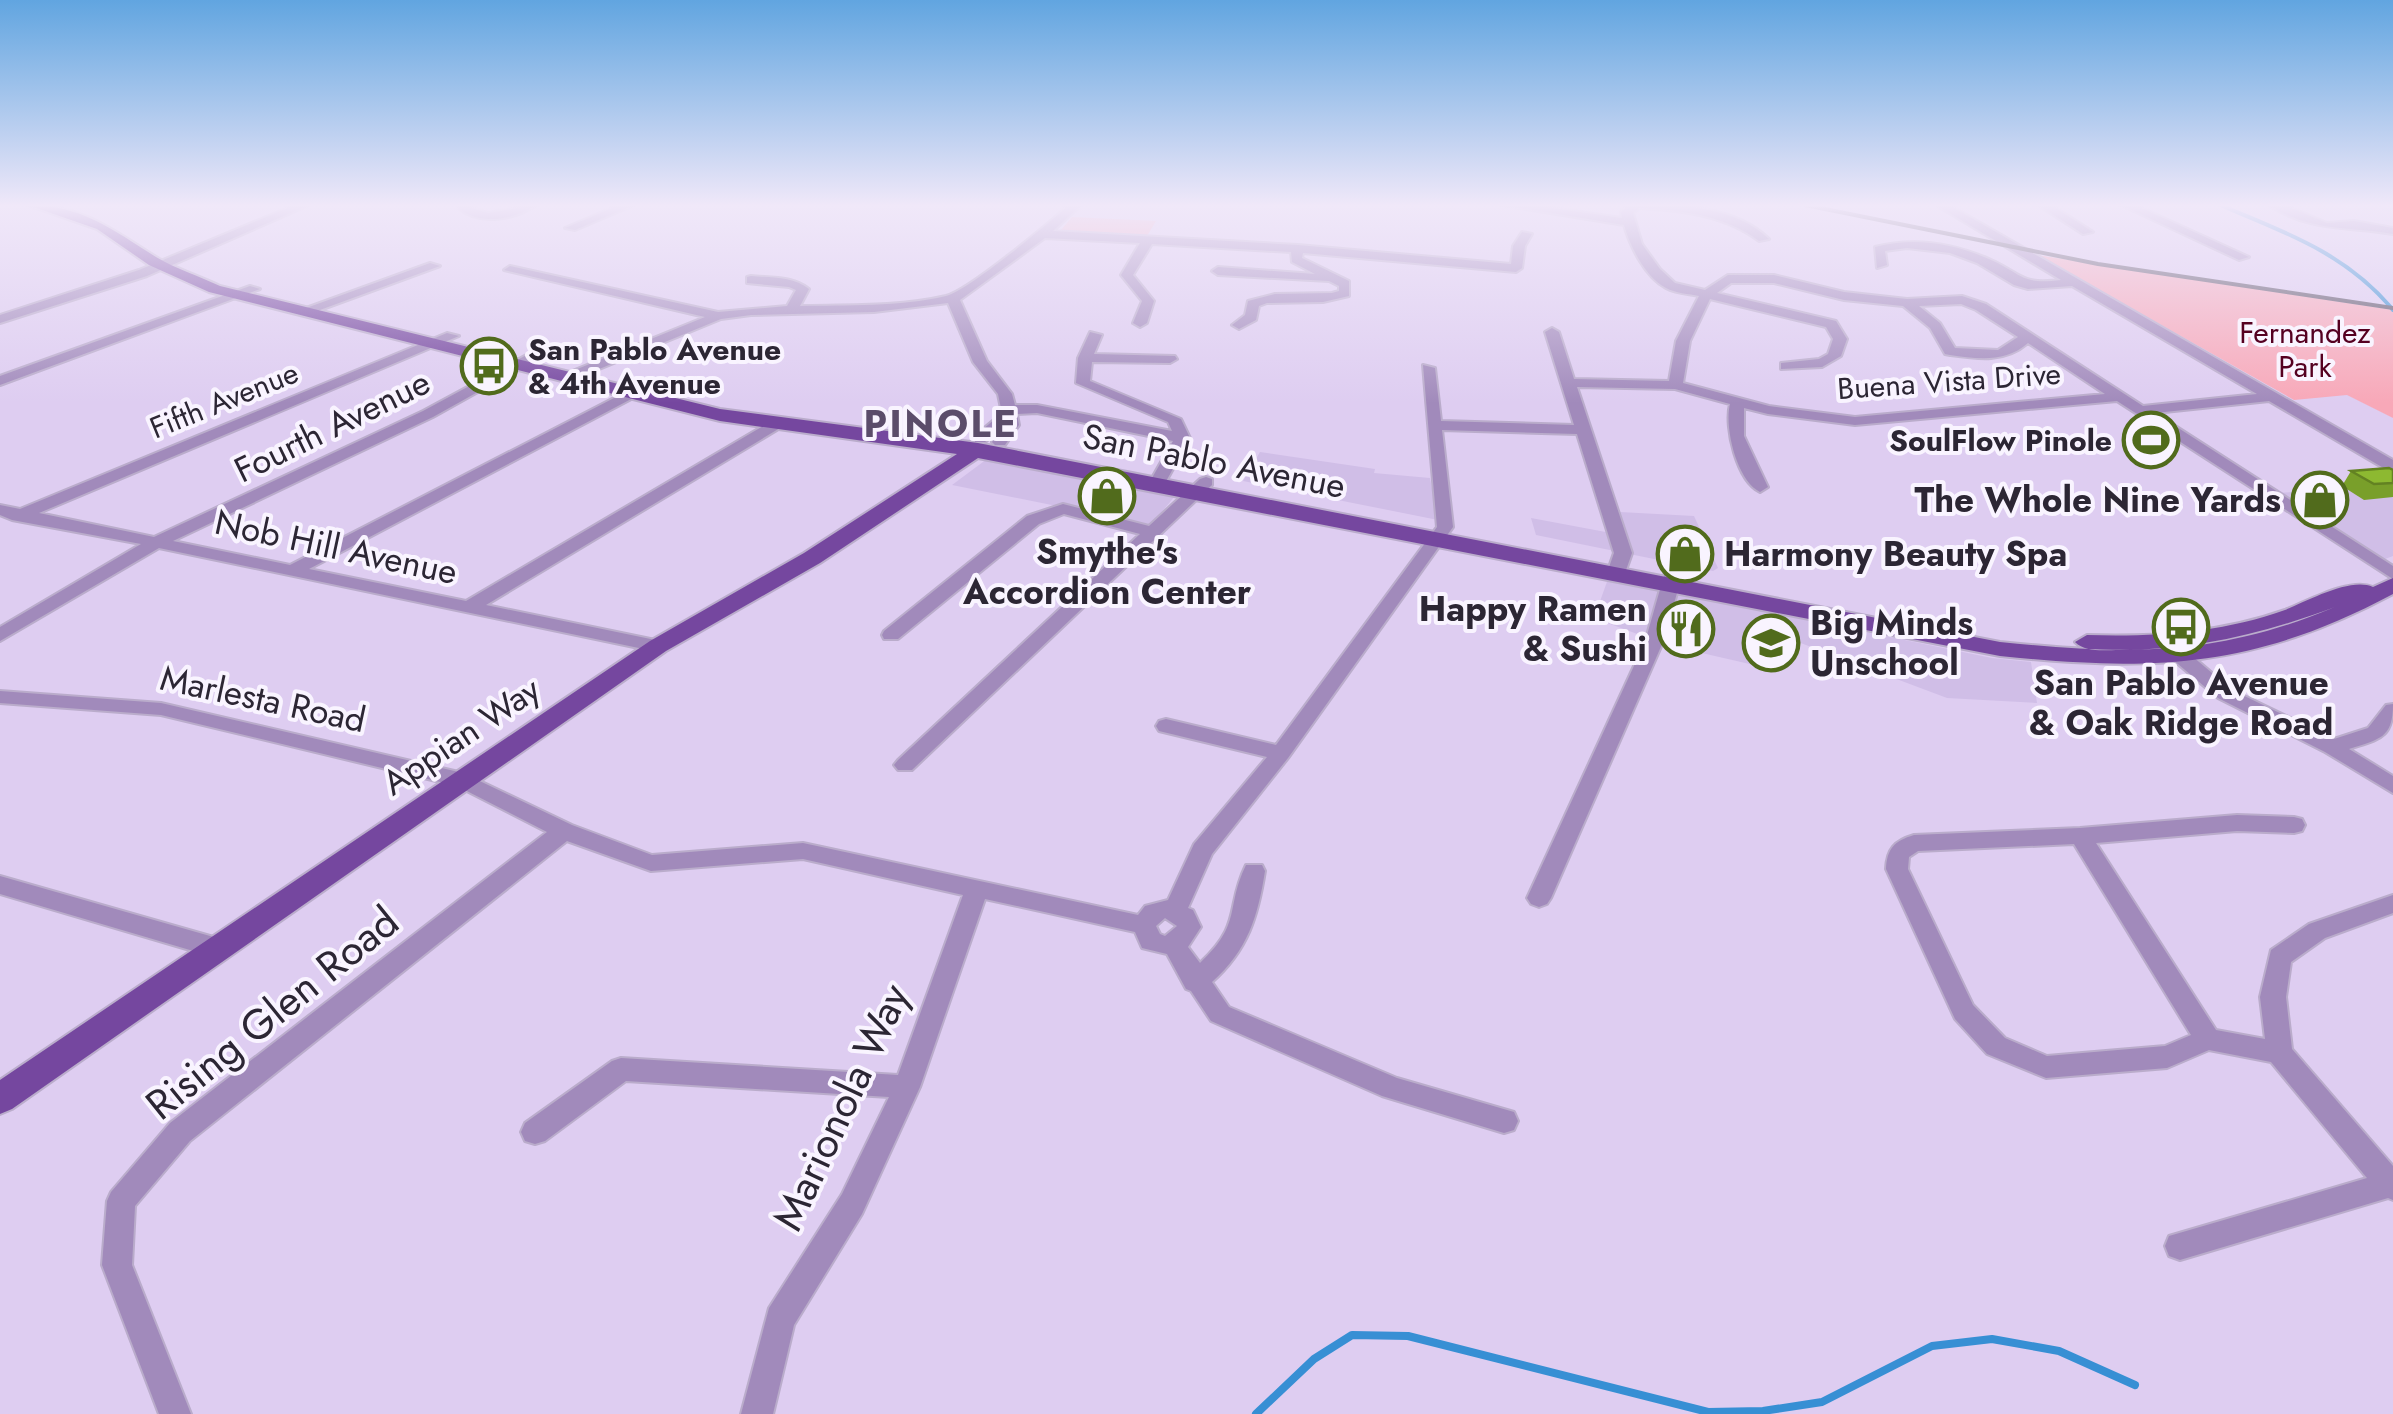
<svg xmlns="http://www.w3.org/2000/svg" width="2393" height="1414" font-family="Jost,sans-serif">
<rect width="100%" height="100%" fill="#decdf1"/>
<!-- built -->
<path fill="#d0bee7" d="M1260,452l115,17 -1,4 56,5 8,42 -195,-39z
M987,459l188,37 -24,29 -199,-40z
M2393,483v73l-8,3 -106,-66z
M1620,512l74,4 24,52 -5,3 -177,-36 -5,-17 96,18z
M1608,579l384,79 39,4 6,41 -90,-5 -189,-71 -12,15 8,23 -87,-20 -73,-27z"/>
<!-- green -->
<path fill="#f8a8b8" d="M1072,217l84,4 -9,15 -86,-6z
M2037,255l356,55v108l-46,-23 -53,5z"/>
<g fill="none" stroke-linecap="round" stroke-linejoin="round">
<!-- stream-far1 -->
<path stroke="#378fd4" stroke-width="4" d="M2220,205c65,27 127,49 173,105"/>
<!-- stream -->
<path stroke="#378fd4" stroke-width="8" d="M1256,1414l58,-55 38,-24 56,1 300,76 55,-1 59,-9 110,-56 60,-7 67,12 76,34"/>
<!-- minor casing -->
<g stroke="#baaccb" stroke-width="4">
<path id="minor" d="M295,205h14l-162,71 -147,47v-8l139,-45z
M462,205l26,8 48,-8c-22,15 -56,21 -78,3z
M619,205h15l-59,25 -10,-2z
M1069,205h12l-28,26 245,14 213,19 2,-18 9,-14 10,2 -7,12 -3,22 -6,4 -213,-19 -1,5 47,23v15l-26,6 -56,1 -8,3 -3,14 -17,9 -7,-4 13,-10 3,-14 27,-7 57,-1 7,-2v-5l-10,-5 -111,-6 -6,-4 6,-4 97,7 -23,-12 -1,-10 -139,-8 -19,31 21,26 -7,22 -7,4 -7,-4 9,-22 -21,-26 19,-32 -95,-5 -85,62 27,61 25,33 3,11h22l135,26 -4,-9 -92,-39 2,-25 12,-26 12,3 -8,19 81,2 2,3 -7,4 -78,-1 -2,19 91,38 9,19 -26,47 -8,5 -8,-5 25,-44 -136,-28 -20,1 2,11 -14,20h-10l-3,-3 11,-15 -18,15h-10v-6l27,-23 -4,-19 -25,-32 -25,-59 -74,9 -123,3 -30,4 -151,62 -5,-1v-6l140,-57 -201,-47 6,-4 208,46 69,-6 9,-16 -7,-3 -42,-4v-6l4,-1c21,2 42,0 58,13l-9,17c47,-1 99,1 146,-10 23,-6 102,-72 123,-91z
M1502,205h29l91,13 -1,-6 8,-7c47,0 104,-1 140,34l-10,2c-34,-26 -79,-31 -120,-33l-6,5 9,31 18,25 15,14 30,7 23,-15h46l70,17 63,7 55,-3 24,8 157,102 114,-12 -185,-108 -44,3 -14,-4 -37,-22 -27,-10 -43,-5 -22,3 2,14 -10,3 -2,-21c39,-10 77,-4 114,12 34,15 31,26 72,21l-125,-75h13l444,255v12l-6,-2 -118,-69 -114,12 238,153v13l-276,-178 -262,24 -87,-11 -24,-6v28l24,51 -8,5c-23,-11 -36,-64 -30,-88l-55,-15 -98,-2 55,166 -7,20 -9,5 -9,-5 7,-20 -37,-119 -135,-4 11,97 -165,231 -76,96 -24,54 5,2 8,17 -13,20 12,16c43,-40 25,-55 46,-98h16l3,6c-7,45 -17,79 -53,111l17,25 168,71 117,34 4,9 -4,9 -10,3 -122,-37 -171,-75 -20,-30 -5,-2 -19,-35 -25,-6 -7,-16 -150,-33 -65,188 -58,127 -68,111 -21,89h-32l28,-106 73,-114 47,-97 -263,-16 -81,60 -10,3 -10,-3 -4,-9 4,-9 87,-62 9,-3 277,17 65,-180 -160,-36 -152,12 -84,-30 -377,300 -55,65 -3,59 59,149h-32l-57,-149 5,-64 4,-9 59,-69 377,-291 -90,-46 -296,-71 -161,-12v-12l161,12 302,70 109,52 80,30 151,-12 335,72 7,-9 23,-6 26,-56 73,-87 -108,-26 -3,-5 3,-5 7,-2 110,26 161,-218 -14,-162 12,3 6,53 133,4 -29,-93 7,-4 7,4 15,47 95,2 7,-40 23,-45c-10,-2 -24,-3 -33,-8 -21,-11 -36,-42 -42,-63zM1731,283h43l70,17 59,6 27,22 15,26 5,1c28,4 55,8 78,-12l77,51 -250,23 -86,-11 -86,-23 7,-42 20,-42 116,28 7,12 -5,15 -9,5 -38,4v6l41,-2 19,-11 6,-17 -11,-18 -119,-28zM1961,304l15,6 42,27 -20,13 -43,-2 -15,-25 -21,-17zM1165,918l12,8 -12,10 -5,-2 -4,-8z
M2038,205h13l42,27 -10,2z
M2121,205h14l114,52 -10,3z
M2269,205h15l43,18 27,-2 39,7v6c-46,-8 -83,-2 -124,-29z
M430,263l10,3 -131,48 -11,-3z
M250,286l10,3 -260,96v-9z
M447,333l12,3 -420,177 115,24 269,-126 109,-59 5,1v6l-104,58 -260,124 117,24 357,-184 5,1v6l-343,181 157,32 304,-179h10v6l-294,177 179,37 2,4 -2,4 -7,2 -499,-104 -159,93v-14l141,-83 -129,-24 -12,-5v-10l20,4z
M1206,477l6,2v6l-300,285h-14l-4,-5 4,-5 242,-226 -76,-20 -25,10 -141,115h-14l-2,-4 2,-4 143,-115 36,-12 86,22 51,-47z
M1674,567l9,5 -20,70 -112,256 -4,6 -8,3 -8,-3 -4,-6 118,-256 20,-70z
M2165,637l7,2 60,51 102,49 34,-11 18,-23 7,-1c0,35 -14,35 -44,45l44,27v17l-68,-41 -107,-54 -60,-51 -2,-4 2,-4z
M2237,815l57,2 8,2 3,6 -3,6 -8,2 -57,-2 -141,12 120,187 49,9 -5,-42 11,-47 38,-26 84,-29v18l-68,25 -34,24 -5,35 6,52 101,117v34l-5,-2 -208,62 -11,-4 -4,-10 4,-10 198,-58 -96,-116 -62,-12 -42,18 -121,10 -59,-24 -32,-35 -69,-150c1,-20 8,-28 28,-34l166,-7zM2074,844l117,191 -26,11 -118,10 -42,-18 -32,-33 -65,-136 1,-12 9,-6z
M0,876l217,62 9,3 3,7 -3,7 -9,3 -217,-64z"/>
</g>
<!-- major casing -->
<g stroke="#baaccb" stroke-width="4">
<path id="major" d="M28,205c54,0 85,25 128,52 20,12 43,19 64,29l500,123 258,34 1022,199c126,13 216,15 335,-35 -70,26 -139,43 -215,43 -15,0 -34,3 -45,-8l12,-7c67,2 134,-2 198,-25 23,-9 65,-33 88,-23l20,-9v16c-138,74 -240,78 -393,62l-1022,-198 -158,105 -154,88 -654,458 -12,5v-34l650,-439 154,-88 153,-99 -237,-33 -511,-129 -60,-27 -52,-36z"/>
</g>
<!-- minor -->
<use href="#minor" fill="#a18abb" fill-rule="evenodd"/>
<!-- major -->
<use href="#major" fill="#75479f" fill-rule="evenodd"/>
<!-- rail -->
<path stroke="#574e62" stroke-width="4" d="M1805,205l293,59 295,44"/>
</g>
<!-- wall -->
<path fill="#799f2a" d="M2393,470v27l-29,3 -22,-14 9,-15z"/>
<!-- building -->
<path fill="#8db931" stroke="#638222" stroke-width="2.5" d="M2389,468l4,2v13l-19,1 -23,-13z"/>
<!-- sky -->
<linearGradient id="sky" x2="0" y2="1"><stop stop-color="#61a5e0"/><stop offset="0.51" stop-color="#f0e8f9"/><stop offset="1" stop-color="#f0e8f9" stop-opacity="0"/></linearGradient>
<rect width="2393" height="403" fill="url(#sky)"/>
<!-- icons -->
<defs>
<g id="bus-ring" transform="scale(2.875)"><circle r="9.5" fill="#f9f4ff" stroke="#516b1c" stroke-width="1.5"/><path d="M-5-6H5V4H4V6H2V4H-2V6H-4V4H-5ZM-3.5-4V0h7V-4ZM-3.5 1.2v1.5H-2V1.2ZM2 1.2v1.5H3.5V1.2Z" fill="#516b1c"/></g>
<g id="stadium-ring" transform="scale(2.875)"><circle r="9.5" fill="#f9f4ff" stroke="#516b1c" stroke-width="1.5"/><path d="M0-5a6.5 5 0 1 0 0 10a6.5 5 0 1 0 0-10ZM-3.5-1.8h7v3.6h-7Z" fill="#516b1c"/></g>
<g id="shop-ring" transform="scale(2.875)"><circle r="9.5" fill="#f9f4ff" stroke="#516b1c" stroke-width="1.5"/><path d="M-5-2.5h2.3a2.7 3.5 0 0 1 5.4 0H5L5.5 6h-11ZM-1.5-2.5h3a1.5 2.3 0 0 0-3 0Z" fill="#516b1c"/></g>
<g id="restaurant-ring" transform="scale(2.875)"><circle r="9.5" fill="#f9f4ff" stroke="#516b1c" stroke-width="1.5"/><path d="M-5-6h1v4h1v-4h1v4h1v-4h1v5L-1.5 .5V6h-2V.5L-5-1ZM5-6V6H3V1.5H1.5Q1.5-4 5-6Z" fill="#516b1c"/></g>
<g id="school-ring" transform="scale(2.875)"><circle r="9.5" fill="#f9f4ff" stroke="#516b1c" stroke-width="1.5"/><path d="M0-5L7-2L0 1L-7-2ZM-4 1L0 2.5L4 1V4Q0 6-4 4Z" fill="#516b1c"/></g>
</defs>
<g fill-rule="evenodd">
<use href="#bus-ring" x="489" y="366"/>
<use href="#stadium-ring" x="2151" y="440"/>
<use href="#shop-ring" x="1107" y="496"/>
<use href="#shop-ring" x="2320" y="500"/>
<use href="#shop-ring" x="1685" y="554"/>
<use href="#bus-ring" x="2181" y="627"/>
<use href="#restaurant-ring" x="1686" y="629"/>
<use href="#school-ring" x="1771" y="643"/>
</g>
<g text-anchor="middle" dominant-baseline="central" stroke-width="8" stroke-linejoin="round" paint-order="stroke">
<!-- far-park labels -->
<g font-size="30" fill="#550021" stroke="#f9f4ff">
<text x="2305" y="332">Fernandez<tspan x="2305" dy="34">Park</tspan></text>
</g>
<!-- far-poi labels -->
<g font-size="30" font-weight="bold" fill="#2c2634" stroke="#f9f4ff" text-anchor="start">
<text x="528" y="349">San Pablo Avenue<tspan x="528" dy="34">&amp; 4th Avenue</tspan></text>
<text x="2112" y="440" text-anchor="end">SoulFlow Pinole</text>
</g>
<!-- far-street labels -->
<g font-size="30" fill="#2c2634" stroke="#f9f4ff">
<text transform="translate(1949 381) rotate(-4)">Buena Vista Drive</text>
<text transform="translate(224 400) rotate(-22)">Fifth Avenue</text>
</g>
<!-- street labels -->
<g font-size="35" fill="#2c2634" stroke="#f9f4ff">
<text transform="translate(332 426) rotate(-26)">Fourth Avenue</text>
<text transform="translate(1214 461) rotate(11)">San Pablo Avenue</text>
<text transform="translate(336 547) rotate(12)">Nob Hill Avenue</text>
<text transform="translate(263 699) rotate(12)">Marlesta Road</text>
<text transform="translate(461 736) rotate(-34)">Appian Way</text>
</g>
<!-- poi labels -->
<g font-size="35" font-weight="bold" fill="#2c2634" stroke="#f9f4ff" text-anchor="end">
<text x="2281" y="500">The Whole Nine Yards</text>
<text x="1107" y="552" text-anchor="middle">Smythe's<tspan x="1107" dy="40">Accordion Center</tspan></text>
<text x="1724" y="554" text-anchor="start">Harmony Beauty Spa</text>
<text x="1647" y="609">Happy Ramen<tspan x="1647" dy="40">&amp; Sushi</tspan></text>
<text x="1810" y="623" text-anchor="start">Big Minds<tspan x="1810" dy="40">Unschool</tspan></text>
<text x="2181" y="683" text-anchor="middle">San Pablo Avenue<tspan x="2181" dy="40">&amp; Oak Ridge Road</tspan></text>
</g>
<!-- far-district labels -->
<g font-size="38" font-weight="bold" letter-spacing="2.5" fill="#5b4c6a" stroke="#f9f4ff">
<text x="941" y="423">PINOLE</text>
</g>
<!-- near-street labels -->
<g font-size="42" fill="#2c2634" stroke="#f9f4ff">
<text transform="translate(272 1013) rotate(-39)">Rising Glen Road</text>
<text transform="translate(841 1107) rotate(-65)">Marionola Way</text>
</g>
</g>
</svg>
